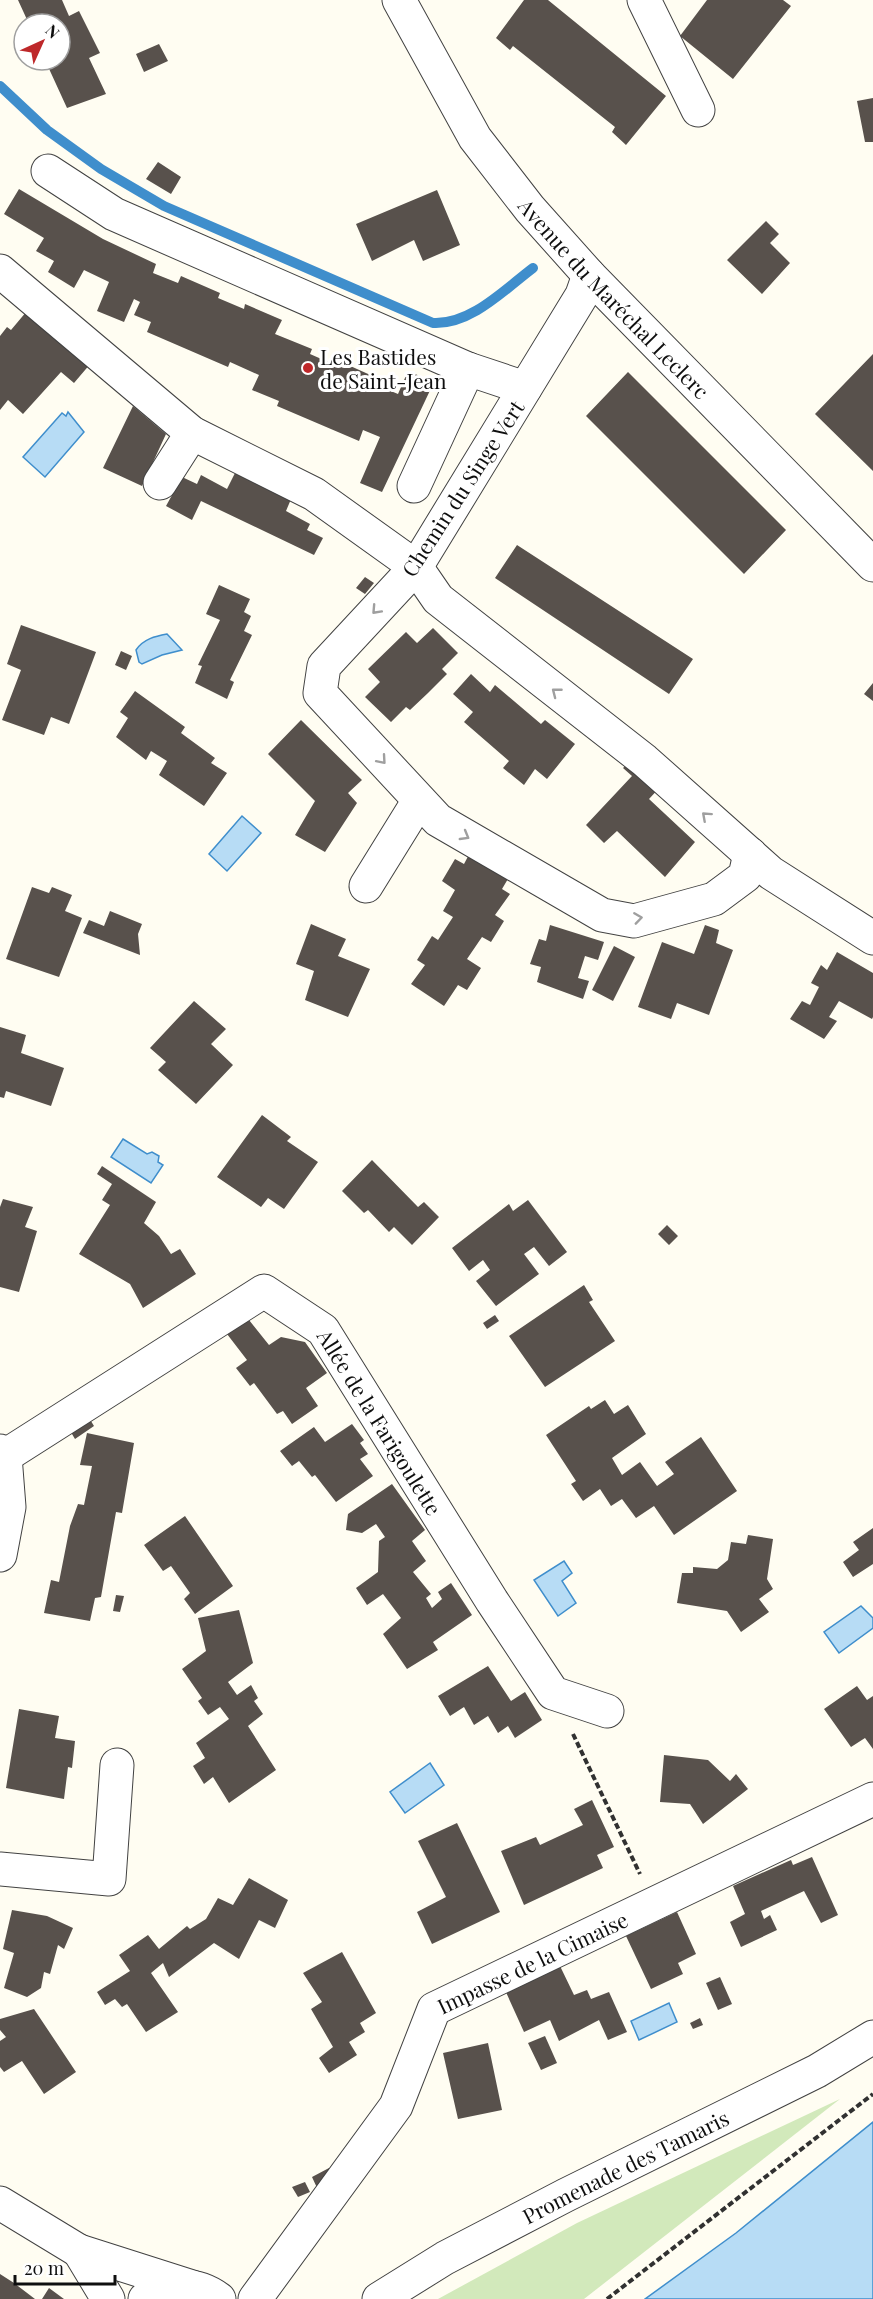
<svg xmlns="http://www.w3.org/2000/svg" width="873" height="2299" font-family="'Playfair Display',serif">
<rect width="100%" height="100%" fill="#fffdf2"/>
<!-- green -->
<path fill="#d2e9bb" d="M840,2099l-256,200h-146l139,-76z"/>
<!-- water -->
<path fill="#b7dcf5" stroke="#3f8ecc" stroke-width="1.5" d="M68,412l16,20 -39,45 -22,-20 39,-44 4,3z
M167,634l15,16 -20,5 -20,9 -3,-2 -3,-12c7,-11 20,-14 31,-16z
M242,816l19,17 -34,38 -18,-17z
M123,1139l24,15 5,-2 7,4 -1,6 5,3 -12,18 -40,-26z
M564,1561l8,12 -10,8 14,22 -18,13 -24,-36z
M861,1606l12,12v10l-34,25 -15,-21z
M430,1763l14,22 -39,28 -15,-21z
M669,2003l8,19 -38,18 -8,-19z
M873,2122v177h-228l91,-66z"/>
<g fill="none" stroke-linecap="round" stroke-linejoin="round">
<!-- stream -->
<path stroke="#3f8ecc" stroke-width="10" d="M0,86l47,44 54,39 63,37 269,117c38,2 72,-34 100,-55"/>
</g>
<!-- building -->
<path fill="#58514c" d="M18,0h44l7,16 10,-5 21,42 -11,5 17,36 -39,14 -22,-48h15v-36h-31z
M524,0h24l118,96 -40,49 -14,-13 3,-5 -102,-81 -3,4 -14,-12z
M707,0h76l8,6 -58,73 -53,-43z
M159,44l9,17 -24,11 -8,-18z
M873,98v44h-8l-8,-41z
M158,162l23,15 -10,17 -25,-15z
M19,189l84,50 53,25 -3,9 25,10 3,-7 39,17 -2,5 26,11 1,-5 37,16 -7,14 37,15 -2,5 25,11 2,-5 40,18 -3,6 24,10 10,-23 26,11 -52,110 -22,-9 20,-46 -17,-7 -4,11 -82,-35 2,-5 -27,-11 7,-15 -29,-13 -2,5 -81,-35 4,-10 -17,-7 6,-13 -6,-3 -10,23 -27,-11 12,-29 -25,-12 -10,18 -26,-16 6,-11 -18,-10 8,-13 -40,-24z
M437,190l23,55 -37,16 -9,-21 -42,21 -16,-37z
M766,221l13,13 -9,9 20,20 -28,31 -35,-34z
M32,305l59,58 -17,20 -13,-11 -38,42 -15,-14 -8,10v-74l7,-9 4,3z
M873,354v117l-58,-57z
M628,372l158,158 -42,44 -158,-158z
M133,406l33,28 -24,52 -39,-18z
M238,467l56,25 -8,19 24,13 -3,6 16,8 -9,17 -113,-54 -9,19 -26,-14 16,-29 15,7 4,-9 26,14z
M517,545l176,114 -24,35 -174,-116z
M365,577l9,6 -9,11 -9,-6z
M219,585l31,14 -6,13 7,4 -7,15 8,4 -22,45 4,2 -7,17 -32,-16 7,-17 -4,-1 22,-45 -14,-6z
M21,625l75,27 -27,72 -18,-7 -7,18 -42,-15 19,-50 -14,-6z
M433,628l25,25 -16,16 5,5 -19,19 -18,17 -4,-3 -15,15 -26,-25 15,-15 -12,-13 38,-37 11,11z
M121,651l11,5 -6,14 -11,-5z
M471,674l19,18 5,-7 46,39 4,-4 30,24 -28,35 -12,-10 -11,16 -21,-17 6,-7 -45,-39 9,-10 -20,-18z
M873,683v18l-9,-7z
M135,691l50,36 -4,6 34,25 -4,5 16,10 -23,33 -45,-31 8,-14 -16,-10 -5,9 -30,-23 12,-19 -8,-6z
M301,720l61,60 -14,13 9,10 -32,49 -30,-17 20,-34 -47,-47z
M631,760l31,25 -13,14 46,43 -30,35 -48,-46 -13,12 -18,-18 46,-49 -9,-8z
M473,847l39,25 -10,17 8,5 -15,21 9,6 -13,21 -9,-5 -15,22 14,9 -14,22 -9,-5 -14,21 -33,-22 14,-19 -8,-5 15,-24 6,4 15,-23 -10,-6 12,-21 -13,-9 13,-22 9,5z
M32,887l17,6 3,-6 20,8 -7,16 17,7 -23,59 -53,-18z
M110,911l32,13 -4,10 2,21 -57,-22 6,-13 15,6z
M311,924l35,15 -8,17 32,13 -22,48 -43,-17 9,-29 -18,-7z
M550,925l54,17 -6,18 -13,-4 -7,22 11,3 -6,18 -46,-17 4,-15 -11,-3 9,-25 7,2z
M705,925l14,5 -3,13 17,7 -24,65 -32,-12 -6,16 -33,-12 24,-65 32,12z
M614,946l21,11 -22,44 -21,-11z
M837,952l36,21v44l-1,2 -33,-18 -10,16 8,4 -13,18 -34,-20 12,-18 8,4 9,-18 -8,-4 10,-18 6,5z
M194,1001l32,28 -15,15 22,21 -37,39 -38,-34 8,-8 -16,-14z
M0,1027l26,8 -5,18 43,15 -13,38 -45,-15 -2,7 -4,-1z
M262,1115l29,22 -4,4 31,21 -34,47 -16,-11 -7,9 -44,-30z
M372,1160l46,47 6,-5 15,15 -27,28 -18,-18 -5,5 -21,-22 -4,3 -22,-22z
M102,1166l54,36 -12,21 15,13 12,18 9,-5 16,25 -53,34 -13,-24 -51,-30 31,-49 -8,-5 10,-16 -15,-10z
M3,1199l30,8 -8,20 12,4 -18,61 -19,-5v-80z
M528,1200l39,52 -18,14 -15,-19 -10,7 15,20 -43,32 -20,-25 14,-11 -7,-10 -14,11 -17,-23 57,-44 4,7z
M667,1225l11,11 -9,9 -11,-11z
M584,1285l9,15 -4,2 26,39 -70,46 -36,-51z
M495,1315l4,6 -12,8 -4,-6z
M249,1320l20,25 12,-8 24,5 22,31 -21,15 12,18 -26,18 -9,-13 -6,3 -23,-31 -4,3 -14,-18 11,-8 -20,-26z
M605,1400l9,14 14,-9 18,29 -34,24 10,17 18,-13 17,24 17,-12 -9,-12 36,-25 36,54 -63,44 -20,-29 -18,12 -14,-19 -11,7 -11,-17 -17,12 -12,-17 5,-3 -30,-46 43,-29 2,3z
M86,1413l8,13 -19,13 -9,-15z
M352,1424l12,16 -4,3 8,11 -8,5 13,17 -37,26 -21,-27 -3,2 -13,-16 -7,5 -12,-15 34,-24 11,15z
M87,1433l47,10 -12,70 -6,-1 -15,85 -6,1 -5,23 -46,-8 7,-33 8,2 11,-56 8,-22 6,1 8,-39 -12,-1z
M392,1484l33,46 -13,11 14,20 -13,11 18,22 -5,4 6,10 10,-9 -4,-7 13,-9 21,32 -39,27 5,8 -31,19 -24,-35 18,-16 -18,-24 -16,11 -11,-17 22,-16 1,-31 6,-4 -9,-13 -14,9 -16,-3 2,-16z
M185,1516l48,70 -38,28 -11,-15 6,-6 -19,-27 -8,5 -19,-26z
M873,1528v36l-20,13 -10,-15 16,-12 -6,-8z
M748,1535l25,4 -6,40 6,10 -14,10 10,13 -28,20 -14,-21 -50,-8 5,-30h11v-6l24,2 11,-9 3,-18 15,2z
M116,1595l8,1 -4,16 -7,-1z
M239,1610l14,53 -25,19 9,13 14,-10 7,13 -4,3 9,13 -15,12 28,44 -47,33 -16,-26 -9,7 -11,-18 12,-8 -9,-15 33,-24 -9,-12 -12,8 -10,-14 4,-3 -20,-29 24,-18 -8,-33z
M488,1666l23,35 14,-9 17,28 -27,18 -7,-12 -10,7 -10,-17 -14,9 -10,-18 -14,9 -12,-20z
M857,1686l10,14 6,-4v53l-8,-11 -14,9 -27,-38z
M19,1709l40,7 -4,22 20,3 -3,27 -4,-1 -4,32 -58,-11z
M664,1755l44,5 22,21 6,-7 12,15 -45,35 -13,-20 -30,-2z
M592,1800l22,47 -17,8 6,13 -79,37 -23,-54 35,-14 4,8 43,-20 -9,-16z
M457,1823l43,89 -68,32 -15,-32 29,-15 -28,-56z
M812,1857l26,58 -17,8 -17,-32 -43,20 3,8 6,-4 7,15 -36,17 -11,-25 15,-8 -12,-28 58,-26 2,5z
M249,1878l39,22 -13,28 -16,-8 -20,39 -25,-16 -45,34 -6,-14 -12,10 27,39 -32,20 -19,-28 -5,3 -7,-8 -10,6 -8,-13 33,-21 -11,-16 29,-20 11,14 28,-23 3,3 16,-10 12,-21 15,7z
M12,1910l35,6 26,12 -9,21 -6,-4 -8,29 -6,-2 -3,16 -14,9 -23,-9 10,-35 -11,-4z
M677,1912l19,42 -18,9 5,11 -32,15 -25,-53z
M342,1952l34,61 -16,10 5,9 -16,10 8,13 -28,18 -10,-15 14,-11 -22,-38 11,-7 -19,-29z
M560,1966l14,29 13,-5 4,9 18,-7 18,40 -19,8 -9,-20 -40,21 -9,-21 -26,12 -19,-42z
M720,1977l12,27 -14,6 -12,-27z
M34,2009l42,63 -32,22 -22,-33 -18,11 -4,-5v-26l6,-4 -6,-7v-11z
M700,2018l3,7 -10,4 -3,-6z
M545,2036l12,27 -16,7 -13,-27z
M488,2043l14,67 -44,9 -15,-66z
M329,2168l5,12 -16,10 -6,-13z
M305,2182l5,10 -12,5 -6,-10z
M0,2274l14,9 21,16h-35z
M49,2288l15,11h-22z"/>
<g fill="none" stroke-linecap="round" stroke-linejoin="round">
<!-- minor casing -->
<g stroke="#424242" stroke-width="35">
<g id="minor">
<path id="s1" d="M399,0l76,138 55,71 59,66 284,290"/>
<path d="M644,0l54,110"/>
<path d="M48,171l66,43 354,155 57,19"/>
<path d="M0,271l192,162 122,61 102,73 22,32 206,161 127,113 102,65"/>
<path d="M589,275l-7,20 -166,272 -92,99 -4,27 118,127 164,95 32,6 80,-22 31,-23 5,-22"/>
<path d="M160,483l32,-50"/>
<path d="M414,486l54,-117"/>
<path d="M366,886l52,-84"/>
<path d="M0,1451l5,5 4,51 -9,48"/>
<path id="s2" d="M5,1456l259,-165 59,39 169,271 61,92 54,18"/>
<path d="M0,1869l109,10 8,-114"/>
<path d="M0,2203l79,48"/>
<path d="M108,2299l-29,-48 113,36"/>
<path d="M145,2299c21,-18 53,-16 74,0"/>
<path id="s3" d="M255,2299l141,-193 38,-97 439,-210"/>
<path id="s4" d="M379,2299l66,-41 121,-63 251,-124 56,-34"/>
</g>
</g>
<!-- path -->
<path stroke="#313131" stroke-width="4" stroke-dasharray="6 3" stroke-linecap="butt" d="M573,1734l67,140
M607,2299l266,-205"/>
<!-- minor -->
<use href="#minor" stroke="#fff" stroke-width="33"/>
</g>
<!-- one-way arrows -->
<defs><path id="oneway-chevron" d="M-2-3.5L2.5 0L-2 3.5" fill="none" stroke-width="1.6" stroke-linecap="round" stroke-linejoin="round" transform="scale(1.5)"/></defs>
<g stroke="#9f9f9f">
<use href="#oneway-chevron" transform="translate(376 610) rotate(133)"/>
<use href="#oneway-chevron" transform="translate(556 692) rotate(-142)"/>
<use href="#oneway-chevron" transform="translate(382 760) rotate(49)"/>
<use href="#oneway-chevron" transform="translate(706 816) rotate(-138)"/>
<use href="#oneway-chevron" transform="translate(465 836) rotate(30)"/>
<use href="#oneway-chevron" transform="translate(638 918) rotate(-8)"/>
</g>
<!-- markers -->
<circle fill="#be282a" stroke="#fff" stroke-width="2" cx="308" cy="368" r="6"/>
<g text-anchor="middle" dominant-baseline="central" stroke-width="6" stroke-linejoin="round" paint-order="stroke">
<!-- street labels -->
<g font-size="21" fill="#0f0f0f" stroke="#fff">
<text stroke="none"><textPath href="#s1" startOffset="370">Avenue du Maréchal Leclerc</textPath></text>
<text transform="translate(462 488) rotate(-57)">Chemin du Singe Vert</text>
<text stroke="none"><textPath href="#s2" startOffset="486">Allée de la Farigoulette</textPath></text>
<text stroke="none"><textPath href="#s3" startOffset="452">Impasse de la Cimaise</textPath></text>
<text stroke="none"><textPath href="#s4" startOffset="280">Promenade des Tamaris</textPath></text>
</g>
<!-- poi labels -->
<g font-size="21" fill="#0f0f0f" stroke="#fff" text-anchor="start">
<text x="320" y="356">Les Bastides<tspan x="320" dy="24">de Saint-Jean</tspan></text>
</g>
</g>
<!-- north arrow -->
<g transform="translate(42 42) rotate(45)"><circle r="28" fill="#ffffff" stroke="#9f9f9f" stroke-width="1.5"/>
<path d="M0-4.5L10 22L0 15L-10 22Z" fill="#be282a"/>
<text y="-9" font-size="16" font-weight="bold" text-anchor="middle" fill="#0f0f0f">N</text>
</g>
<!-- scale -->
<path d="M15 2275v9h100v-9" fill="none" stroke="#0f0f0f" stroke-width="3"/>
<text x="24" y="2275" font-size="18" fill="#0f0f0f" stroke="#ffffff" stroke-width="4.5" paint-order="stroke">20 m</text>
</svg>
